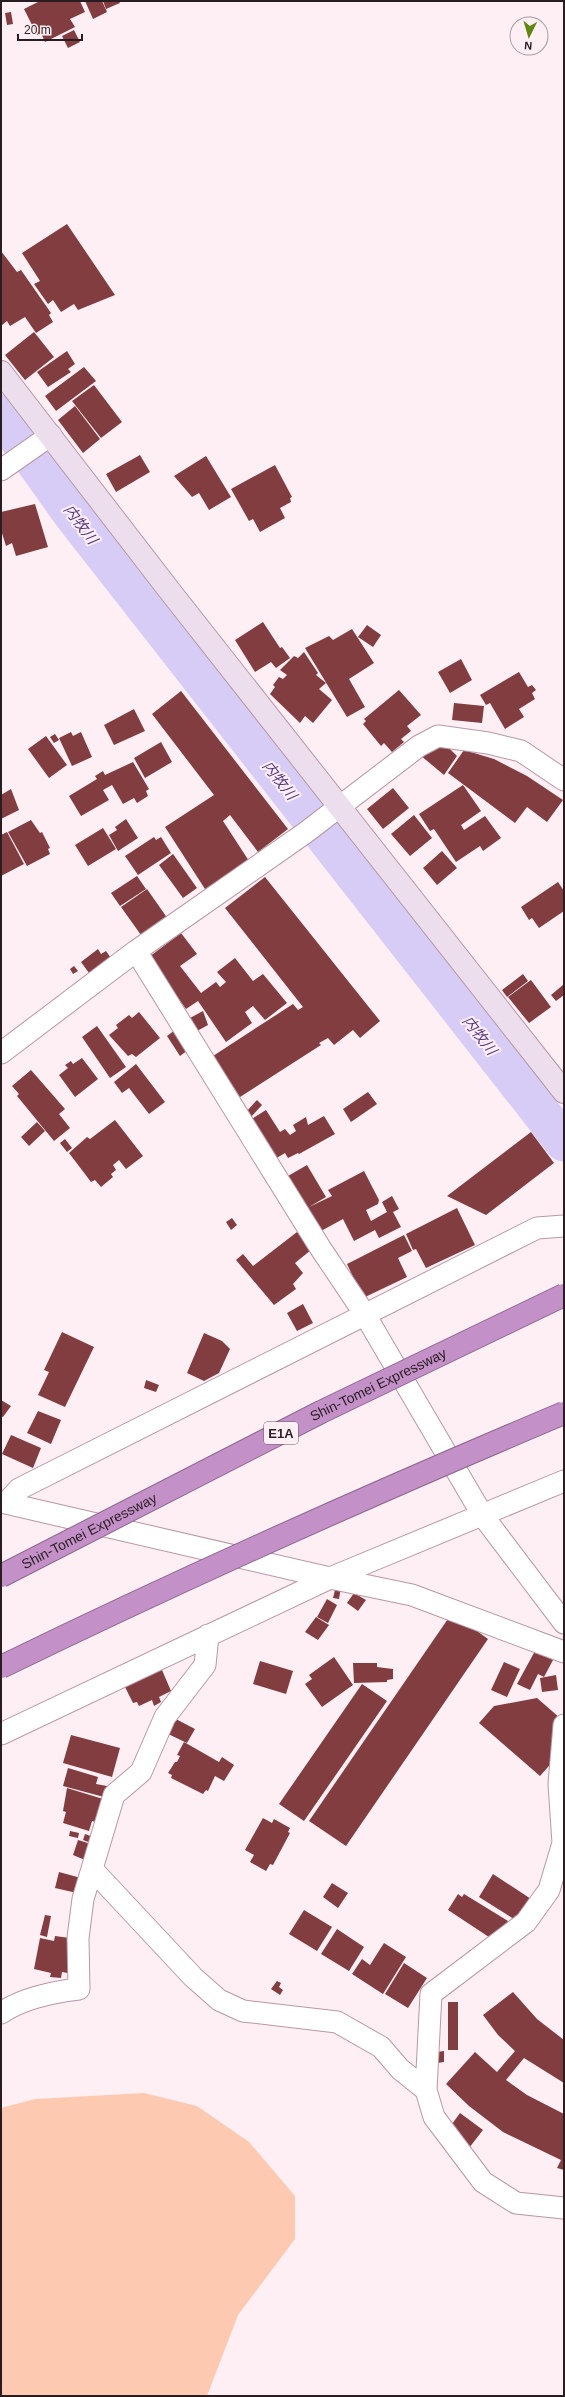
<svg xmlns="http://www.w3.org/2000/svg" width="565" height="2397" font-family="Arial,'Noto Sans JP',sans-serif">
<rect width="100%" height="100%" fill="#feeff5"/>
<!-- green -->
<path fill="#fec9b1" d="M144,2093l53,13 52,36 46,54v43l-57,76 -31,81h-206v-288l34,-9z"/>
<g fill="none" stroke-linecap="round" stroke-linejoin="round">
<!-- river -->
<path stroke="#d7ccf5" stroke-width="39" d="M1,414l72,101 491,627"/>
</g>
<!-- building -->
<path fill="#813d40" d="M40,1h40l5,11 -15,7 5,8 -30,15 -4,-9 -4,2 -13,-26z
M85,1h17l5,11 -14,7z
M103,1h16l1,2 -14,6z
M11,12l2,12 -6,1 -2,-12z
M74,30l6,12 -12,6 -6,-12z
M67,224l48,71 -37,15 -4,-6 -13,8 -8,-12 -5,4 -14,-20 6,-3 -18,-28z
M1,251l16,21 4,-2 30,43 -2,2 4,7 -17,11 -11,-16 -15,9 -3,-5 -6,5z
M34,332l20,25 -29,23 -20,-25z
M67,351l8,13 -7,5 3,3 -23,15 -11,-15z
M84,367l12,14 -40,30 -11,-15z
M94,385l28,37 -21,16 -29,-37z
M75,406l25,33 -17,14 -25,-33z
M140,455l10,17 -34,20 -10,-18z
M206,456l25,41 -22,13 -10,-17 -7,4 -18,-21z
M275,465l17,32 -2,1 1,4 -11,6 5,10 -25,14 -7,-13 -4,2 -18,-32z
M35,504l13,43 -32,9 -4,-13 -6,3 -5,-16v-18z
M263,622l17,26 2,-1 8,11 -14,10 -5,-6 -16,10 -20,-32z
M367,625l14,10 -8,12 -15,-10z
M352,629l22,34 -25,16 16,28 -18,10 -42,-69 24,-12 4,4z
M304,652l14,21 -2,2 10,8 -7,6 13,11 -19,23 -8,-7 -5,7 -30,-29 5,-7 -2,-2 6,-8 4,2 4,-4 -7,-5 14,-14 4,2z
M461,659l11,21 -22,13 -12,-21z
M519,672l9,15 4,-2 4,5 -4,3 3,6 -16,10 5,8 -19,12 -15,-26 -4,2 -6,-10z
M399,690l22,25 -14,11 4,5 -10,8 3,3 -12,10 -8,-9 -3,3 -18,-22 3,-3 -2,-2z
M181,691l107,138 -30,23 -28,-37 -7,6 26,40 -44,28 -40,-62 49,-32 -62,-81z
M454,703l30,3 -2,17 -30,-3z
M134,709l11,22 -31,14 -10,-20z
M71,732l2,4 8,-4 11,25 -20,9 -13,-28z
M55,734l4,6 -5,3 -4,-6z
M46,736l21,29 -18,13 -21,-29z
M161,742l11,20 -27,16 -11,-20z
M432,745l15,1 10,10 -13,19 -24,-20z
M464,750l30,9 33,17 36,24 -16,22 -20,-15 -12,16 -67,-50z
M133,762l16,27 -3,2 2,5 -11,7 -3,-5 -11,6 -11,-19 -9,5 6,10 -28,16 -12,-20 28,-17 -2,-3 8,-5 2,4z
M463,785l18,26 -20,14 3,5 21,-14 16,22 -18,13 -3,-5 -24,16 -22,-33 -4,2 -11,-17z
M393,788l16,20 -26,21 -16,-20z
M11,789l8,21 -18,9v-24z
M414,815l18,23 -22,18 -19,-22z
M126,819l12,19 -20,13 -9,-16 8,-5 -2,-3z
M31,820l9,13 2,-1 8,16 -2,1 2,5 -23,12 -19,-34z
M103,828l13,21 -28,17 -13,-21z
M7,832l17,32 -23,12v-41z
M154,837l2,3 5,-3 10,16 -33,22 -13,-19z
M442,851l15,17 -20,17 -14,-17z
M173,854l24,34 -14,10 -24,-33z
M137,876l9,13 -26,17 -9,-13z
M265,877l115,144 -20,17 -7,-8 -19,15 -6,-7 -9,5 2,2 -81,52 -27,-41 80,-52 5,6 5,-3 -78,-99z
M558,882l6,9v20l-25,17 -7,-10 -3,2 -8,-13z
M147,889l21,30 -27,16 -20,-28z
M181,933l16,21 -17,12 21,27 15,-11 4,5 6,-5 -9,-10 18,-14 18,23 10,-7 24,29 -22,17 -12,-14 -8,6 7,11 -26,19 -28,-41 -12,8 -37,-52z
M98,949l3,5 5,-3 7,10 -21,16 -11,-15z
M74,966l4,5 -5,3 -3,-5z
M523,974l5,7 -21,16 -5,-7z
M531,980l20,27 -22,16 -21,-26z
M564,984v11l-8,6 -5,-6z
M203,1011l5,14 -11,6 -7,-13z
M139,1012l21,26 -24,19 -4,-3 -4,2 -19,-21 9,-7 -2,-3 13,-10 3,3z
M97,1026l29,41 -16,11 -28,-41z
M175,1030l13,20 -8,6 -13,-20z
M82,1058l16,21 -23,18 -16,-22 9,-7 -3,-3 6,-4 2,3z
M136,1064l29,38 -16,12 -20,-26 -7,5 -8,-11z
M31,1070l34,39 -6,5 11,14 -16,13 -37,-45 2,-2 -7,-8z
M368,1092l9,12 -26,18 -8,-13z
M257,1100l5,5 -11,12 -5,-5z
M266,1110l14,22 5,-3 5,6 6,-4 -3,-6 13,-8 2,8 16,-9 11,18 -36,20 -1,-1 -10,5 -3,-5 -10,6 -25,-39z
M115,1120l28,36 -17,13 -7,-9 -6,5 3,5 -5,4 2,3 -12,10 -6,-7 -4,2 -22,-29 18,-16 3,2z
M37,1122l8,9 -16,15 -8,-9z
M531,1132l23,31 -68,52 -39,-19z
M65,1139l7,9 -5,4 -7,-9z
M307,1165l19,32 -17,10 23,-11 -4,-6 36,-19 15,29 -1,4 -12,6 5,11 16,-9 -5,-10 10,-6 7,13 -6,3 8,15 -22,11 -4,-8 -21,11 -11,-22 -22,12 -33,-55z
M457,1208l18,37 -49,23 -10,-19 -3,1 -7,-16z
M232,1218l5,7 -6,5 -5,-8z
M297,1232l14,18 -16,13 8,10 -10,11 3,5 -22,16 -38,-45 7,-6 10,12z
M404,1235l8,16 -14,7 9,19 -44,21 -16,-34z
M303,1304l10,19 -16,8 -10,-18z
M62,1332l32,15 -29,60 -27,-12 11,-23 -5,-2z
M204,1333l18,8 8,8 -11,24 -15,8 -17,-8z
M146,1380l13,5 -3,7 -12,-4z
M1,1400l10,6 -8,11 -2,-1z
M38,1411l23,9 -10,24 -24,-11z
M11,1435l30,13 -8,20 -31,-14z
M336,1586l5,1 -2,12 -6,-1z
M354,1593l12,7 -8,11 -11,-8z
M327,1599l10,6 -9,18 -11,-6z
M452,1613l36,26 -142,207 -37,-25z
M316,1617l13,8 -11,15 -13,-8z
M535,1651l18,9 -9,17 -6,-3 -8,16 -13,-6z
M334,1657l19,28 -31,22 -17,-23 7,-5 -3,-4z
M260,1661l33,10 -7,23 -33,-10z
M504,1662l16,7 -13,28 -16,-7z
M353,1663h24v4l16,2v10l-6,1v2l-33,1z
M162,1670l9,21 -12,6 2,5 -7,4 -2,-6 -13,6 -2,-4 -4,1 -8,-16z
M556,1675l2,15 -16,2 -2,-14z
M362,1684l25,17 -83,120 -25,-17z
M537,1698l23,20 -5,41 -15,17 -61,-53 15,-17z
M172,1717l23,12 -8,14 -23,-11z
M71,1735l49,13 -8,29 -49,-14z
M184,1742l35,20 3,-5 12,8 -10,16 -9,-5 -7,15 -2,-1 -3,4 -32,-16 1,-3 -4,-2 7,-11h2l3,-6 -3,-1z
M68,1768l30,9 -2,7 11,2 -3,11 -41,-11z
M67,1788l36,11 -5,24 -6,-2 -3,10 -26,-8 3,-11 -3,-1z
M263,1818l9,5 2,-4 16,9 -2,4 2,1 -17,32 -3,-1 -4,7 -16,-9 4,-7 -9,-5z
M70,1831l9,2 -1,5 -9,-2z
M85,1834l8,3 -2,6 -8,-3z
M78,1840l13,4 -6,16 -12,-5z
M59,1872l22,6 -4,15 -22,-5z
M493,1874l38,25 -14,22 -38,-24z
M332,1883l16,10 -10,15 -15,-11z
M458,1894l4,3 2,-3 44,27 -13,20 -47,-31z
M304,1910l28,17 -15,24 -28,-17z
M45,1915l6,1 -4,21 -7,-2z
M337,1929l27,18 -15,24 -28,-17z
M55,1936l15,2 3,36 -11,-2 -1,6 -11,-1 1,-4 -17,-4 6,-31 14,3z
M384,1943l22,14 -23,37 -31,-20 10,-15 8,6z
M404,1963l23,15 -19,30 -23,-14z
M277,1981l4,2 -2,4 4,3 -3,5 -9,-6z
M513,1992l24,27 27,21v43l-40,-25 -18,22 21,15 37,19v56l-7,-2 4,-8 -58,-28 -34,-26 -23,-22 29,-32 22,20 18,-21 -17,-16 -15,-20z
M448,2002h10v48h-10z
M444,2051v11l-7,1v-11z
M460,2113l23,17 -14,18 -17,-24z"/>
<g fill="none" stroke-linecap="round" stroke-linejoin="round">
<!-- street casing -->
<g stroke="#b997a5" stroke-width="23">
<path id="street" d="M1,470l50,-35
M136,951l185,298 43,64 119,203 81,107
M1,1053l135,-102 169,-118 114,-87 19,-10 50,7 33,8 43,29
M1,1502l329,76 82,17 152,57
M6,1503l13,-14 518,-261 27,-2
M564,1725l-5,59 4,59 -14,47 -23,32 -95,72 -5,96 8,27 49,65 33,21 48,5
M1,1734l329,-156 234,-97
M92,1869l101,108 26,23 24,11 94,11 44,25 19,22 26,21
M1,2013c22,-15 52,-21 78,-24l-1,-51 5,-39 31,-104 27,-23 24,-55 40,-52 3,-30"/>
</g>
<!-- secondary casing -->
<g stroke="#b997a5" stroke-width="24">
<path id="secondary" d="M1,372l168,218 395,502"/>
</g>
<!-- street -->
<use href="#street" stroke="#fff" stroke-width="21"/>
<!-- secondary -->
<use href="#secondary" stroke="#eddeee" stroke-width="22"/>
<!-- highway-bridge casing -->
<g stroke="#8d688d" stroke-width="24" stroke-linecap="butt">
<g id="highway-bridge">
<path id="s1" d="M1,1576l320,-164 243,-117"/>
<path d="M1,1667c185,-90 373,-174 563,-254"/>
</g>
</g>
<!-- highway-bridge -->
<use href="#highway-bridge" stroke="#c390c7" stroke-width="22"/>
</g>
<g text-anchor="middle" dominant-baseline="central" stroke-width="4" stroke-linejoin="round" paint-order="stroke">
<!-- shield labels -->
<rect fill="#feeff5" stroke="#6a5c61" stroke-width="1" x="264" y="1422" width="34" height="22" rx="3"/>
<g font-size="13" font-weight="bold" fill="#2a1d22">
<text x="281" y="1433">E1A</text>
</g>
<!-- street labels -->
<g font-size="14" fill="#2a1d22" stroke="#feeff5">
<text stroke="none"><textPath href="#s1" startOffset="423">Shin-Tomei Expressway</textPath></text>
<text stroke="none"><textPath href="#s1" startOffset="99">Shin-Tomei Expressway</textPath></text>
</g>
<!-- water labels -->
<g font-size="15" font-style="italic" fill="#563b88" stroke="#feeff5">
<text transform="translate(81 524) rotate(53)">内牧川</text>
<text transform="translate(280 780) rotate(52)">内牧川</text>
<text transform="translate(480 1035) rotate(52)">内牧川</text>
</g>
</g>
<!-- border -->
<rect width="565" height="2397" fill="none" stroke="#2a1d22" stroke-width="4"/>
<!-- north arrow -->
<g transform="translate(529 36) rotate(185)"><circle r="19" fill="#feeff5" stroke="#a99ba1"/>
<path d="M0-3L7 15L0 10L-7 15Z" fill="#60870f"/>
<text y="-6" font-size="11" font-weight="bold" text-anchor="middle" fill="#2a1d22">N</text>
</g>
<!-- scale -->
<path d="M18 34v6h64v-6" fill="none" stroke="#2a1d22" stroke-width="2"/>
<text x="24" y="34" font-size="12" fill="#2a1d22" stroke="#feeff5" stroke-width="3" paint-order="stroke">20 m</text>
</svg>
